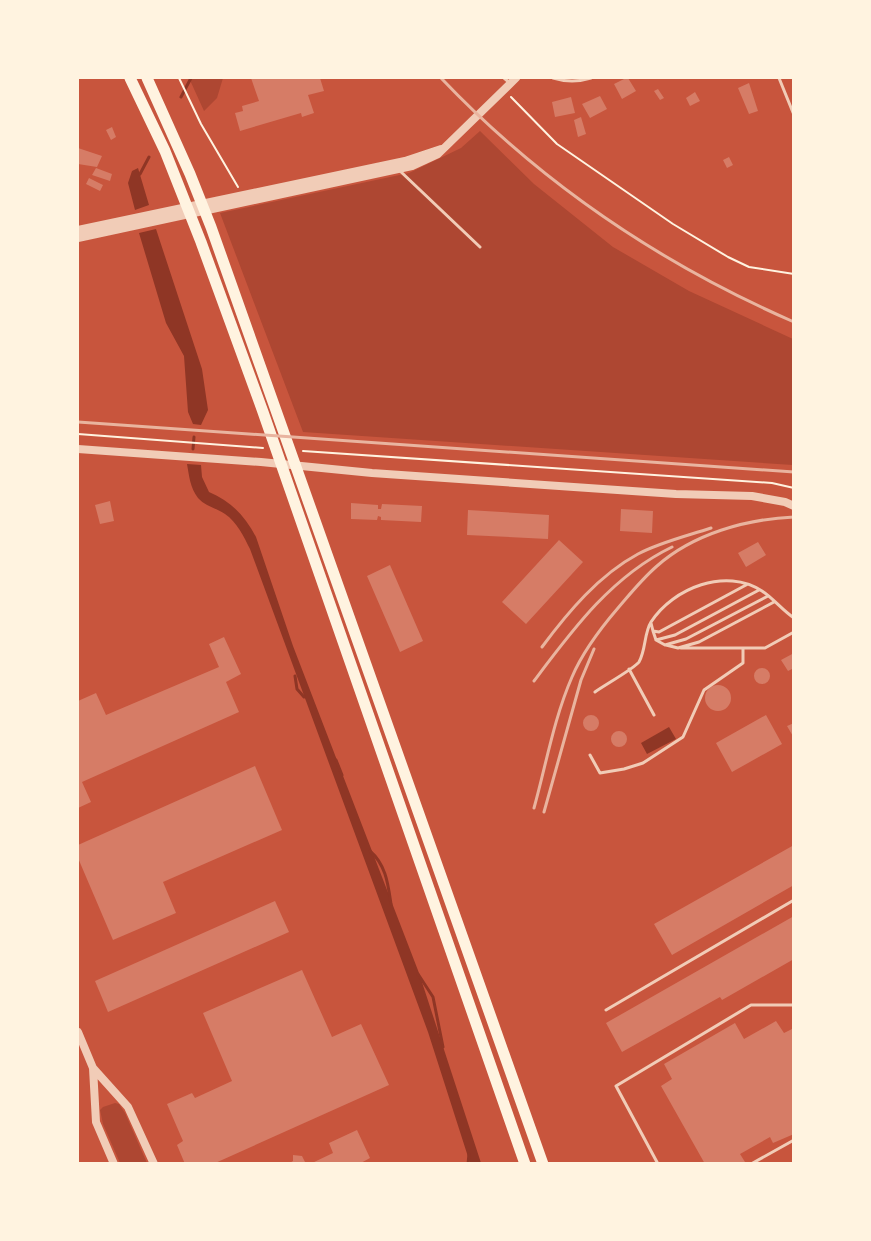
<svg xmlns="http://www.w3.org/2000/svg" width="871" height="1241" font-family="'Asap Condensed',sans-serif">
<rect width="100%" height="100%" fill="#c8553d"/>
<!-- green -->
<path fill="#ae4732" d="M189,78h34l-6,20 -13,13z
M480,131l54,53 79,63 76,44 104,48v126l-490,-33 -83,-219 189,-40 52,-25z
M115,1103l4,1 6,9 22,50h-27l-17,-39 -3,-14 3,-3z"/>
<!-- water -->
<path fill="#8f3625" d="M138,168l11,37 -14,5 -7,-27 4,-12z
M156,229l46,140 6,41 -7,15 -8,-1 -5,-12 -4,-56 -18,-33 -27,-90z
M187,464l14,1 1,12 7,15c22,9 36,24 47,45l37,109 126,327 62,190h-11l-42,-131 -178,-483c-6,-12 -13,-27 -25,-35 -9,-6 -20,-8 -27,-16 -8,-10 -9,-23 -11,-34z
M669,727l7,12 -29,15 -6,-11z"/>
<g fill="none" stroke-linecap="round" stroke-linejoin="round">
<!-- stream -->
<path stroke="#8f3625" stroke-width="3" d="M181,97l10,-19
M140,174l9,-17
M193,449l1,-12
M295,676l2,13 7,8
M336,760l6,15
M370,851c16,14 18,33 21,53
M418,974l15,23 10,50
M468,1164l1,-10"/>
</g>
<!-- building -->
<path fill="#d67c66" d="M251,78h69l4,13 -16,4 6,18 -12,4 -1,-4 -61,18 -5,-18 8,-2 -1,-5 17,-5z
M626,78h2l8,13 -14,8 -8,-15z
M749,83l9,28 -9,3 -11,-26z
M658,89l6,9 -4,2 -6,-9z
M695,92l5,9 -10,5 -4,-8z
M600,96l7,13 -17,9 -8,-14z
M571,97l4,16 -20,4 -3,-15z
M581,117l5,17 -8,3 -4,-17z
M112,127l4,10 -5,3 -5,-10z
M78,148l24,8 -5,11 -19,-3z
M729,157l4,8 -6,3 -4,-8z
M96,168l16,6 -2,7 -18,-6z
M89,178l14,7 -3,6 -14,-7z
M110,501l4,20 -14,3 -5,-19z
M351,503l27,2v4h3l1,-5 40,2 -1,16 -40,-2v-3l-3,-1 -1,4 -26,-1z
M621,509l32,2 -1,22 -32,-2z
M468,510l81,5 -1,24 -81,-4z
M559,540l24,22 -57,62 -24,-22z
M758,542l8,13 -20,12 -8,-14z
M390,565l33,76 -23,11 -33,-76z
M224,637l17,37 -15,8 13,30 -157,70 9,20 -13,6v-107l18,-8 10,22 113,-48 -10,-23z
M794,653v15l-6,3 -7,-11z
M754 676a8 8 0 1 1 16 0a8 8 0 1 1-16 0Z
M705 698a13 13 0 1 1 26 0a13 13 0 1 1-26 0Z
M766,715l16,29 -50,28 -16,-29z
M583 723a8 8 0 1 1 16 0a8 8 0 1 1-16 0Z
M794,723v15l-7,-12z
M611 739a8 8 0 1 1 16 0a8 8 0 1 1-16 0Z
M255,766l27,64 -119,52 13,31 -63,27 -35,-82v-13z
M794,845v40l-122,70 -18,-31z
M275,901l14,31 -181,80 -13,-31z
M794,916v43l-72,41 -2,-3 -98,55 -16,-29z
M302,970l30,67 29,-13 28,61 -176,79h-28l-8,-19 6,-4 -16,-37 25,-11 3,5 37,-17 -29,-68z
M776,1021l8,12 10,-5v106l-21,9 -3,-6 -30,17 5,8 -4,2h-36l-44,-78 11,-7 -8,-15 71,-41 9,16z
M357,1130l13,28 -11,6h-49l23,-11 -4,-10z
M293,1155l9,1 4,8h-18l5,-3z"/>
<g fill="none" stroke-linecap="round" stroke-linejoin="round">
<!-- path -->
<path stroke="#fff3e0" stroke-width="2" d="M179,78l22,46 37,63
M511,97l46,47 116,80 55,33 21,10 45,7
M78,434l185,14
M303,451l469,32 22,5"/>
<!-- service -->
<path stroke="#f1ccb7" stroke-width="3" d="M504,78l6,5
M553,78c13,4 25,4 38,0
M779,78l15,37
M399,170l81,77
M651,623l2,8 6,1 87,-47
M653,631l3,9 19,-5 84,-45
M656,640l9,5 21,-6 82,-43
M666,645l12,3 21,-6 75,-40
M681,648h84l29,-16
M629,669l25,46
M595,692c8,-6 40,-24 44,-30 7,-12 5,-29 12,-40 22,-34 75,-55 111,-31 11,7 20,19 32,27
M590,755l10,18 24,-4 19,-6 40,-26 21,-47 39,-27v-14
M606,1010l188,-110
M658,1164l-42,-78 135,-81h43
M751,1164l43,-24"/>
<!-- tertiary -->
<path stroke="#f1ccb7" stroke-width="8" d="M78,230l327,-69 36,-12
M78,238l334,-72 26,-12 78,-76
M78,449l183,13 111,11 304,21 76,2 33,6 9,4
M78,1032l15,36 35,39 26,57
M93,1068l3,54 18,42"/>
<!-- motorway -->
<path stroke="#fff3e0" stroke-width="11" d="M130,78l35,73 36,91 62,170 262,752
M147,78l43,96 21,53 332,937"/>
<!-- rail -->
<path stroke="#e9b49f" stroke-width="3" d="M441,78c100,105 220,186 353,244
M78,422l716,50
M542,647c26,-35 57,-72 96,-93 23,-12 49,-18 73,-26
M534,681c39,-52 78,-105 138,-134
M534,808c12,-43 20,-90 38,-131 11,-26 28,-48 46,-69 12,-14 24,-29 39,-42 36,-32 89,-47 137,-49
M544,812l37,-132 13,-31"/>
</g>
<!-- border -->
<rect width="871" height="1241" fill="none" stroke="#fff3e0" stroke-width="158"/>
</svg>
